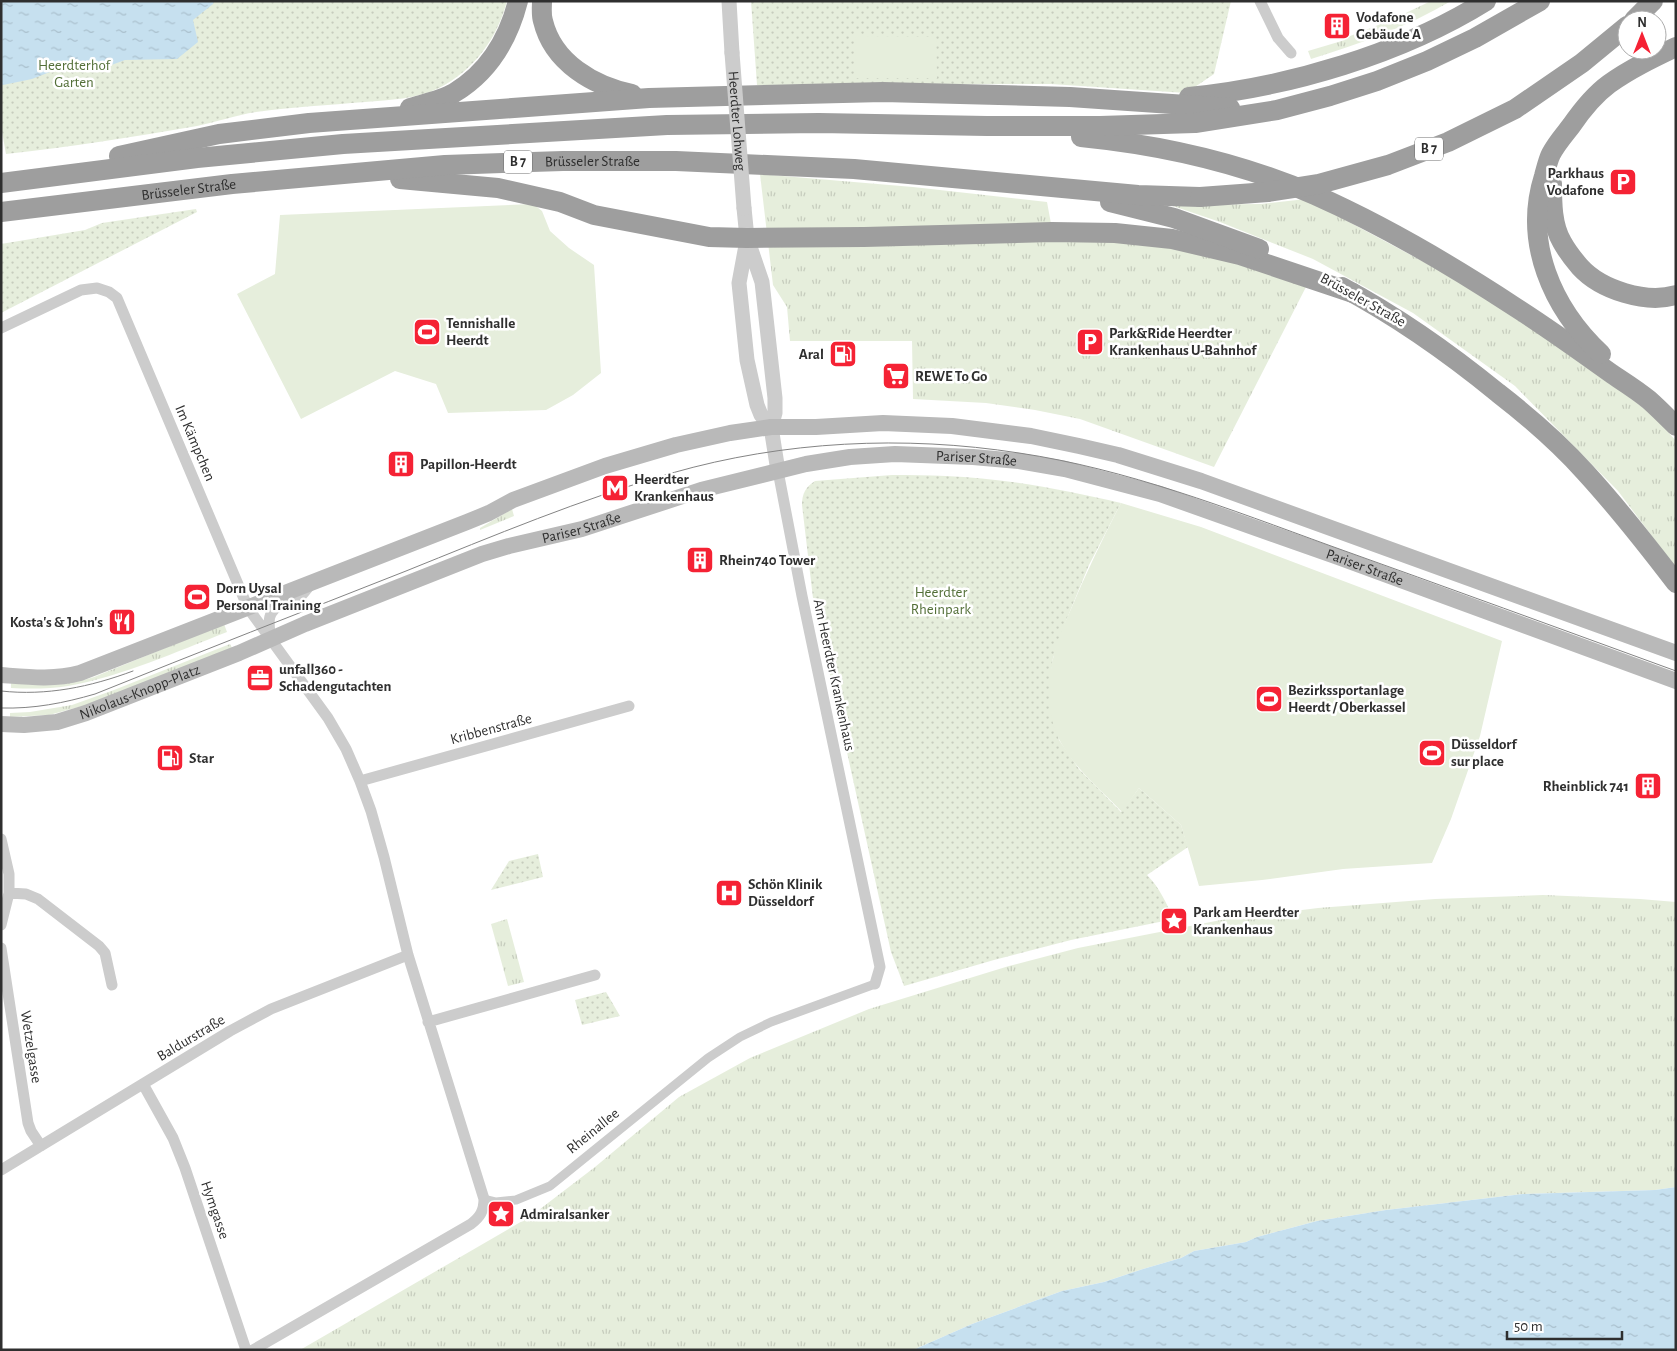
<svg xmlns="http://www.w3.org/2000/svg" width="1677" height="1351" font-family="'Alegreya Sans',sans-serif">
<defs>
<pattern id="grass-tufts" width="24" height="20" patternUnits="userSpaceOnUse" patternTransform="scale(1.25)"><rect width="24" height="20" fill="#e6eedc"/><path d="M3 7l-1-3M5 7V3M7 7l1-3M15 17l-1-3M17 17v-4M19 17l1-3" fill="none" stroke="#c6ccbd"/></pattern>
<pattern id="park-dots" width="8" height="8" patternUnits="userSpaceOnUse" patternTransform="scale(1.25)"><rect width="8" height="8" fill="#e6eedc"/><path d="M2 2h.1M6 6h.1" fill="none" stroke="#c6ccbd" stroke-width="1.8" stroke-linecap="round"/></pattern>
<pattern id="water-ripples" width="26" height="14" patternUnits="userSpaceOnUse" patternTransform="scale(1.25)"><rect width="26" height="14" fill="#c6e0ef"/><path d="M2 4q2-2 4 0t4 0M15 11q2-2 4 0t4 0" fill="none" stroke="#aac0cd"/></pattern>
</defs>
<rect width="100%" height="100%" fill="#fff"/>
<!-- grass -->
<path fill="url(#grass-tufts)" d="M1431,1h20c-44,26 -92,43 -140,58l-3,-8 37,-11v-2l46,-18z
M760,174l153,13 134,15 7,38 86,1 69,13 98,31 -93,182 -134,-48 -45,-9 -49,-7 -73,-4 -1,-58h-122l-3,-34 -14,-22z
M1306,199l146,78 115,73 87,66 22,25v127l-58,-77 -103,-105 -102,-73 -100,-54 -93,-37 -50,-17 91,-1z
M512,509l2,7 -34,14v-2z
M224,624l3,8c-51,20 -104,44 -159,54 -18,3 -38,3 -57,2v-5c31,2 54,3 83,-6z
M230,644l2,4 -142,56 -41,11 -39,2v-4l20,-1 42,-7 42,-15z
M1543,895l97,4 36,3v285l-21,3 -132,4 -137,16 -69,11 -60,16 -11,5 -52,9 -13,7 -38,11 -39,13 -42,9 -90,33 -59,26h-613l231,-134 64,-49 84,-70 71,-39 119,-49 140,-43 69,-18 143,-28 97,-12 117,-9z
M507,919l17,63 -16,4 -17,-62z"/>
<!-- park -->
<path fill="url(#park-dots)" d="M1,1h506c-10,38 -33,69 -68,87 -23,11 -49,12 -74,14 -36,3 -73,5 -109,10 -20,3 -39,10 -59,14 -63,11 -127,21 -191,28l-5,-28z
M751,1h480l-17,73 -28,19 -135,-9 -294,1z
M196,209l1,3 -196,101v-69l84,-14 17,-7z
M892,475c18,0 36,0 54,1 58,2 119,14 175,27l-32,62 -23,56 -13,37 -3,25 9,57 20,29 42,43 18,-24 42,37 7,22 -41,28c13,13 19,28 27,44l-103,21 -77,20 -90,26 -13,-34 -78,-354 -11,-93c0,-12 4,-18 13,-24z
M538,854l5,23 -52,13 18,-29z
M606,992l14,24 -38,9 -7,-25z"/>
<!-- pitch -->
<path fill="#e6eedc" d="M856,36l80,1 1,41h-82z
M533,204l9,7 8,20 19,17 25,17 7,108 -28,22 -27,15 -98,3 -12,-29 -41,-13 -94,48 -64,-125 38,-20 5,-59z
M1121,503l80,24 301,114 -22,95 -29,83 -19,44 -89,6 -81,11 -63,6 -18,-61 -42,-37 -17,24c-22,-23 -47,-43 -62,-71 -13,-24 -13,-56 -7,-82 3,-17 11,-34 18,-50 15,-36 32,-71 50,-106z"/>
<!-- water -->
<path fill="url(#water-ripples)" d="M1,1h213l-1,3 -20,16 5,22 -21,17 -52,1 -19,7 -46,1 -28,11 -29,6 -2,-1z
M1676,1187v163h-763l59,-26 90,-33 42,-9 39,-13 38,-11 13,-7 52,-9 11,-5 60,-16 69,-11 137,-16 132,-4z"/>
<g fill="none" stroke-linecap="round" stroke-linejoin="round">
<!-- pedestrian -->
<path stroke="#ccc" stroke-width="9" d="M484,1199l12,3 20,-2 34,-14 158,-128 32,-21 31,-15 104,-38"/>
<!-- minor -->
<path stroke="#ccc" stroke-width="11" d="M1260,1l18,37 13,15
M1,328l80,-38 16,-2 12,4 8,6 131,310 80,110 18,31 14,32 11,30 13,46 24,98 76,244c0,12 -4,18 -13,25l-218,126
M778,471l24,125 78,371 -5,17
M271,639c-3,-17 -5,-29 14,-36 4,-2 11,-3 15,-6 3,-3 7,-8 10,-12
M360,781l269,-75
M1,839l8,35v19l-8,32
M9,893l17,1 12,5 61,47 6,7 7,32
M1,948l27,175 3,8 10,15
M428,1022l167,-47
M143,1084l30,54 12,30 61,182
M1,1170l229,-139 41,-22 137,-54"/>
<!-- tertiary -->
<path stroke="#ccc" stroke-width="15" d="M729,1l3,52
M744,208l3,30 15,44 13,116v15l-4,14 7,44
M747,240l-8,43 8,77 10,45 4,10 10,12"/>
<!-- secondary -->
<g stroke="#b9b9b9" stroke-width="16">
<path d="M1,675c27,2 53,5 79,-2l387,-151 22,-9 24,-13 92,-34 71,-21 54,-12 41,-6h45l67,-4 69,3 79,10 48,10 39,9 83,26 475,172"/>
<path id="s1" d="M1,724l23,1 33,-3 29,-9 153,-60 66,-29 177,-70 27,-8 73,-17 119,-39 105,-26 44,-7 45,-3 78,3 46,4 46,8 95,25 178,63 338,124"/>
</g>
<!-- trunk -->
<g stroke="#9e9e9e" stroke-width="20">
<path d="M542,1c0,6 -1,14 1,20 10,42 51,65 89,73"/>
<path d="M1634,20l19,-19"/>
<path d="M1189,97c100,-10 212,-43 297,-96"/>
<path d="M410,108c13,-4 33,-8 44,-15 35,-21 54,-53 64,-92"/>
<path d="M1081,137c80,8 160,26 234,58 70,31 136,70 200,112 33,21 65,44 97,67 12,8 25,16 37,26 9,8 18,17 27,26"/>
<path d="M119,156l100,-22 90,-11 340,-25 234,-6 187,5 160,11"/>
<path d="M400,179l98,9 62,14 34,13 115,22 38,1 117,-1 188,-5 63,1 57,6 68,16 113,38"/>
<path d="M1,183l196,-25 146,-14 324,-19 152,-2 168,3h113l95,-3 82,-13 53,-14 47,-15 50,-20 48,-23 65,-37"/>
<path d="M1552,183c0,20 0,42 10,59 5,9 12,18 18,25 21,23 66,37 96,28"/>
<path d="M1110,202l64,16 85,31"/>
<path id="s2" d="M1,212l231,-28 213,-19 118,-4h113l178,8 284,26 62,2"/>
<path d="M1342,287c56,30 107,66 156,106 31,24 61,50 87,79 32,35 62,73 91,111"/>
<path d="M1601,354c-49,-46 -78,-112 -57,-178 2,-7 4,-16 7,-22 5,-10 13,-19 20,-28 11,-16 23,-31 38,-42 21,-15 44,-26 67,-37"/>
</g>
<!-- tram -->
<path stroke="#848484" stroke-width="1" d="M1,691c46,5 89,-4 132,-20
M1,708c33,1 63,-5 94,-14 104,-42 207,-82 311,-123 87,-35 175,-72 266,-98 112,-32 232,-38 347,-20 108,16 210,56 312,93 115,41 230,83 345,125"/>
<!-- tertiary-bridge -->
<path stroke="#ccc" stroke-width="15" id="s3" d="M732,53l12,155"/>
<!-- trunk-bridge -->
<path stroke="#9e9e9e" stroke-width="20" d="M1200,197l68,-5 51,-8 69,-19 60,-23 67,-33 67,-46 45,-37"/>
</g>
<!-- icons -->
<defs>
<g id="building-square" transform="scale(1.4375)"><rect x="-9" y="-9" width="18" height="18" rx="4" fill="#f52234" stroke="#fff"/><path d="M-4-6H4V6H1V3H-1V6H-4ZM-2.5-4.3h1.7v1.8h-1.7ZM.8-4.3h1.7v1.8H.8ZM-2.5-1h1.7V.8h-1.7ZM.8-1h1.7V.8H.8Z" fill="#fff"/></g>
<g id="parking-square" transform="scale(1.4375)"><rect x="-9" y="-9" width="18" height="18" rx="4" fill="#f52234" stroke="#fff"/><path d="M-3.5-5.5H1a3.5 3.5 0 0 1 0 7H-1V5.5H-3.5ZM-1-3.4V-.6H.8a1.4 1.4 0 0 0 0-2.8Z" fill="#fff"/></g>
<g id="stadium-square" transform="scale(1.4375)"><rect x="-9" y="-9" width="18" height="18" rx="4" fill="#f52234" stroke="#fff"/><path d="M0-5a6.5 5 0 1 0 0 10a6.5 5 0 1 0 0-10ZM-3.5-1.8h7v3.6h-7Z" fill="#fff"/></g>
<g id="fuel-square" transform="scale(1.4375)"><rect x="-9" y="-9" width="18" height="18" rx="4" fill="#f52234" stroke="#fff"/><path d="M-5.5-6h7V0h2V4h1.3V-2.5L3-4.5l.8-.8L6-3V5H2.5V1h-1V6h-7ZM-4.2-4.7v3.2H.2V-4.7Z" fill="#fff"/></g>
<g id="supermarket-square" transform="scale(1.4375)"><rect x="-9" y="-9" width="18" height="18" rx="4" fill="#f52234" stroke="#fff"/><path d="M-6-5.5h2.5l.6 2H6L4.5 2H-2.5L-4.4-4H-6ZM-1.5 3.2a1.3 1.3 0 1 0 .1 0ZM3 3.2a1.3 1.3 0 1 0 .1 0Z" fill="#fff"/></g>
<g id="metro-square" transform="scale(1.4375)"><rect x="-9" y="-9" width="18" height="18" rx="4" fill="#f52234" stroke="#fff"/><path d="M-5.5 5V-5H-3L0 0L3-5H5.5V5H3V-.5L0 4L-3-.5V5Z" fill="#fff"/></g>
<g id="restaurant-square" transform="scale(1.4375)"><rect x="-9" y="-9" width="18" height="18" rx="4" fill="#f52234" stroke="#fff"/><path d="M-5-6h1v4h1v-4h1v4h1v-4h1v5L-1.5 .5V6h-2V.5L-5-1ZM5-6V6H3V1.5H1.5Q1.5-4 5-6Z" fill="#fff"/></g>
<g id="office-square" transform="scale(1.4375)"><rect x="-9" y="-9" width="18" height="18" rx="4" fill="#f52234" stroke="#fff"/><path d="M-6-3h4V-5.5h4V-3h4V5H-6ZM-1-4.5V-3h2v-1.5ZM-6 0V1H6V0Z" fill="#fff"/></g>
<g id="hospital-square" transform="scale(1.4375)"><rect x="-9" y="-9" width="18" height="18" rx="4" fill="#f52234" stroke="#fff"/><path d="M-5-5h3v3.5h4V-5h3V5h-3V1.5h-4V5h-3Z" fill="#fff"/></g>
<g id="sight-square" transform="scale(1.4375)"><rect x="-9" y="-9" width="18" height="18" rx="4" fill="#f52234" stroke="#fff"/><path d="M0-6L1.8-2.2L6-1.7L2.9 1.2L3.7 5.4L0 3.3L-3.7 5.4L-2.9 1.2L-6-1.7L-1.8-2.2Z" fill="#fff"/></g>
</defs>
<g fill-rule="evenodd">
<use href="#building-square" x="1337" y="26"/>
<use href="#parking-square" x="1623" y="182"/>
<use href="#stadium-square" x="427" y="332"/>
<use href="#parking-square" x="1090" y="342"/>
<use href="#fuel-square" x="843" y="354"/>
<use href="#supermarket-square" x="896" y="376"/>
<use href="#building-square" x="401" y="464"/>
<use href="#metro-square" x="615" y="488"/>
<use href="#building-square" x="700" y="560"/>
<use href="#stadium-square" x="197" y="597"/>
<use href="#restaurant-square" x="122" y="622"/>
<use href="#office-square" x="260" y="678"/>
<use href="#stadium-square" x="1269" y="699"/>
<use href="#stadium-square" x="1432" y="753"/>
<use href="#fuel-square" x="170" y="758"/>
<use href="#building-square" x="1648" y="786"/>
<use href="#hospital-square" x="729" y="893"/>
<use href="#sight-square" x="1174" y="921"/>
<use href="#sight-square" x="501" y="1214"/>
</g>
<g text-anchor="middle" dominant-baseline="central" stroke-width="5" stroke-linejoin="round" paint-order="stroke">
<!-- shield labels -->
<g fill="#fff" stroke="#6d6d6d" stroke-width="1">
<rect x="1415" y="137.5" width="28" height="23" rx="4"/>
<rect x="504" y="150.5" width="28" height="23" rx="4"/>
</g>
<g font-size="14" font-weight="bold" fill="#2f2f2f">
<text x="1429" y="149">B 7</text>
<text x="518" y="162">B 7</text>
</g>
<!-- poi labels -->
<g font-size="15" font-weight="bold" fill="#2f2f2f" stroke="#fff" text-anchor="start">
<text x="1356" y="17">Vodafone<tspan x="1356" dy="17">Gebäude A</tspan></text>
<text x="1604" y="173" text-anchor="end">Parkhaus<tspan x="1604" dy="17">Vodafone</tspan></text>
<text x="446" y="323">Tennishalle<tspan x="446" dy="17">Heerdt</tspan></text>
<text x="1109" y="333">Park&amp;Ride Heerdter<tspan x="1109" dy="17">Krankenhaus U-Bahnhof</tspan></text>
<text x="824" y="354" text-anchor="end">Aral</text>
<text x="915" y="376">REWE To Go</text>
<text x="420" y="464">Papillon-Heerdt</text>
<text x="634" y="479">Heerdter<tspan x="634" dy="17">Krankenhaus</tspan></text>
<text x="719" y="560">Rhein740 Tower</text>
<text x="216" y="588">Dorn Uysal<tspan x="216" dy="17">Personal Training</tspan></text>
<text x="103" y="622" text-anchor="end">Kosta's &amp; John's</text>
<text x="279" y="669">unfall360 -<tspan x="279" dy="17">Schadengutachten</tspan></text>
<text x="1288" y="690">Bezirkssportanlage<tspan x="1288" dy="17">Heerdt / Oberkassel</tspan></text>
<text x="1451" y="744">Düsseldorf<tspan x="1451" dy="17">sur place</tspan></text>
<text x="189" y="758">Star</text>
<text x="1629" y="786" text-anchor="end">Rheinblick 741</text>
<text x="748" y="884">Schön Klinik<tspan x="748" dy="17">Düsseldorf</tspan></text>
<text x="1193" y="912">Park am Heerdter<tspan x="1193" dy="17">Krankenhaus</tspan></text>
<text x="520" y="1214">Admiralsanker</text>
</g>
<!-- park labels -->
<g font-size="15" fill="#536f38" stroke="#fff">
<text x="74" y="65">Heerdterhof<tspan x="74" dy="17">Garten</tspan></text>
<text x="941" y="592">Heerdter<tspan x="941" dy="17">Rheinpark</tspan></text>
</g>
<!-- street labels -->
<g font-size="15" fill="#2f2f2f" stroke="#fff">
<text stroke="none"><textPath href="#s3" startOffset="68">Heerdter Lohweg</textPath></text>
<text stroke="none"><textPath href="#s2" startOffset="594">Brüsseler Straße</textPath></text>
<text stroke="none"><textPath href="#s2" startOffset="189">Brüsseler Straße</textPath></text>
<text transform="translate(1363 300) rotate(29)">Brüsseler Straße</text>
<text transform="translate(195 443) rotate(67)">Im Kämpchen</text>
<text stroke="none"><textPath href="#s1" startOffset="1021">Pariser Straße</textPath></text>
<text stroke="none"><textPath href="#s1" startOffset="616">Pariser Straße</textPath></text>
<text stroke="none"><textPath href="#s1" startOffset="1426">Pariser Straße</textPath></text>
<text transform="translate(834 675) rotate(78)">Am Heerdter Krankenhaus</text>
<text stroke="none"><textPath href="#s1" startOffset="144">Nikolaus-Knopp-Platz</textPath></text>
<text transform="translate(491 729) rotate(-15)">Kribbenstraße</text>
<text transform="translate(191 1038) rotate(-31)">Baldurstraße</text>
<text transform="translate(31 1047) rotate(81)">Wetzelgasse</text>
<text transform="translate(593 1131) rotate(-39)">Rheinallee</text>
<text transform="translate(215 1210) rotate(71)">Hymgasse</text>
</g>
</g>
<!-- border -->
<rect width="1677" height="1351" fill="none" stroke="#2f2f2f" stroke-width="5"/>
<!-- north arrow -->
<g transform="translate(1642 35)"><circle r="24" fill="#ffffff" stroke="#acacac"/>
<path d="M0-4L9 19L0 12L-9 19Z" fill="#f52234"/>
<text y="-8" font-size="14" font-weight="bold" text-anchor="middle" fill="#2f2f2f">N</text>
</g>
<!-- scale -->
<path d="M1507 1331v8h115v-8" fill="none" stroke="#2f2f2f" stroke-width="2.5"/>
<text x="1514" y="1331" font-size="15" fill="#2f2f2f" stroke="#ffffff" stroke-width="4" paint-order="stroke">50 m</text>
</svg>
